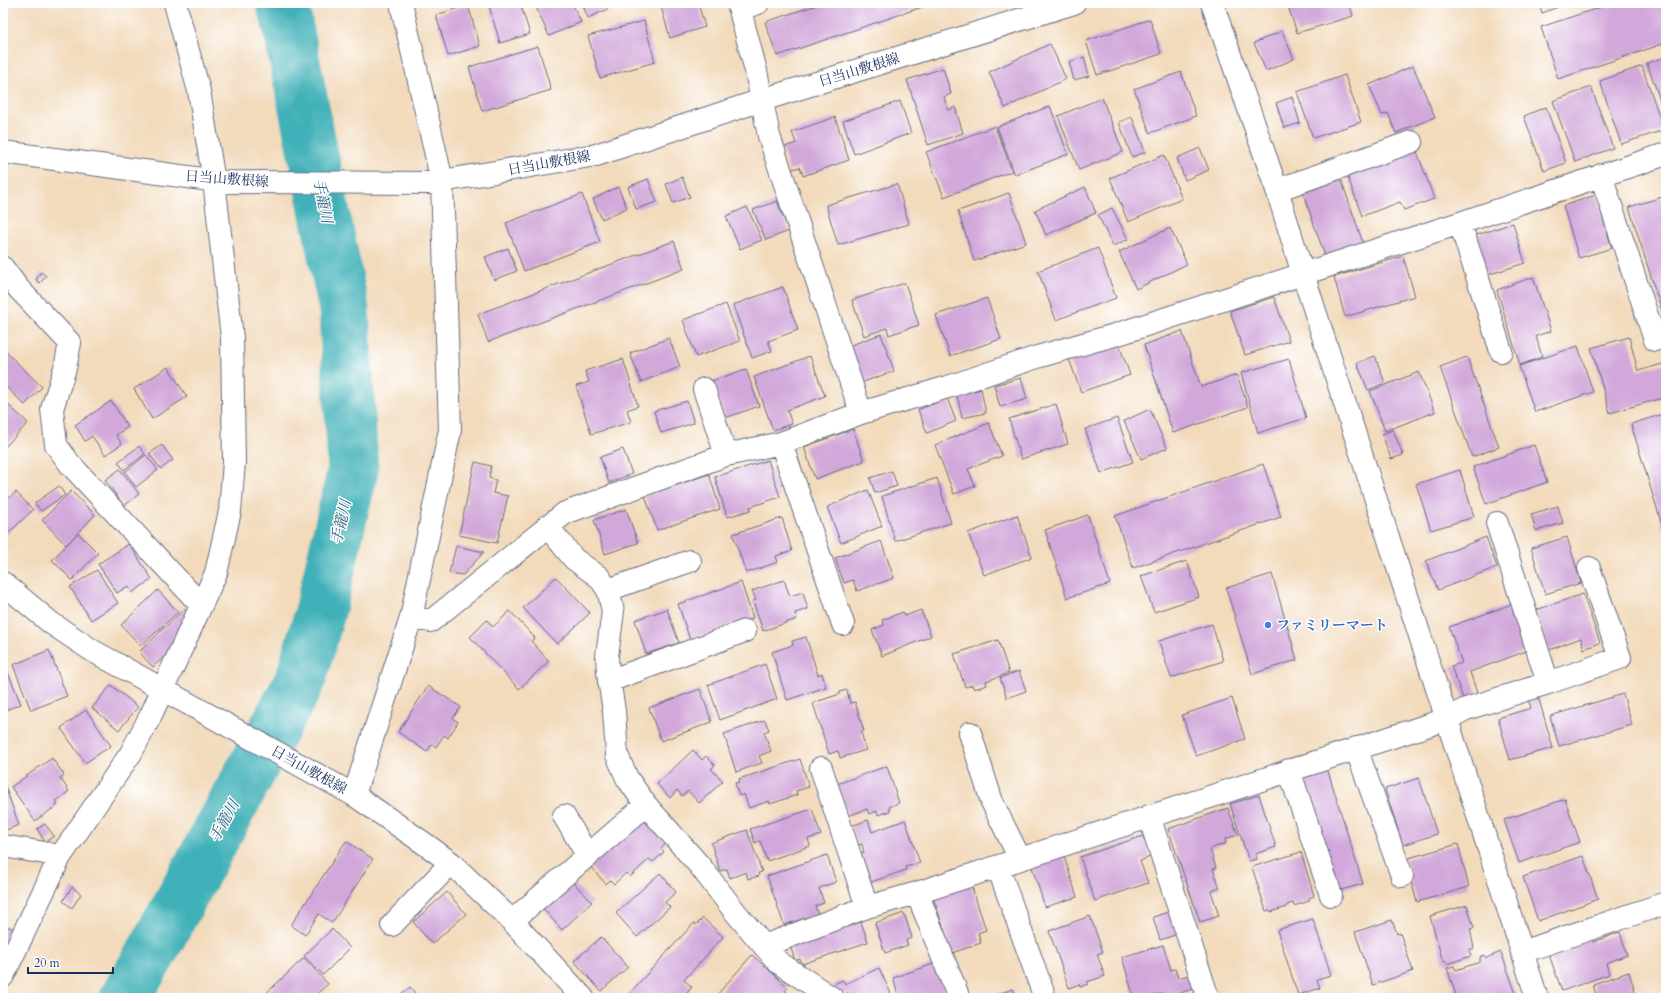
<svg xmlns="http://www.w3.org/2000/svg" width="1669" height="1001" font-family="Cardo,'Noto Serif JP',serif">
<rect width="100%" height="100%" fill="#fff"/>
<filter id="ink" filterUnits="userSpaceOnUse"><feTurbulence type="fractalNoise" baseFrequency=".025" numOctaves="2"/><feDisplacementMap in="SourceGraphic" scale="8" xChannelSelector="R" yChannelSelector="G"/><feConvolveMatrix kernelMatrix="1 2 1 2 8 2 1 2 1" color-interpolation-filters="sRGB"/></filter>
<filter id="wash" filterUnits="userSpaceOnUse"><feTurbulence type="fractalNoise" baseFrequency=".012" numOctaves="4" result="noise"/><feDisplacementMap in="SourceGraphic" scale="16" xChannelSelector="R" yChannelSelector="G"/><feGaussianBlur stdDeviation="0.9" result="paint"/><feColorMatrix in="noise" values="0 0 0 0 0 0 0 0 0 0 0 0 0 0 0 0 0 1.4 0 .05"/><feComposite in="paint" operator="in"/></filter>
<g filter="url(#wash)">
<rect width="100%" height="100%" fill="#f2dabb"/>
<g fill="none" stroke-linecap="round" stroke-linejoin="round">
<!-- river -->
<path stroke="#40b1b8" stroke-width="51" d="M125,998l27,-46 148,-271 20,-69 33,-143 -9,-159 -58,-293 -5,-14"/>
</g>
<g id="blocks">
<!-- building -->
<path fill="#d2a8da" d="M498,3h22l10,31 -30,9 -11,-37z
M534,3h38l9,19 -32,14z
M582,3h23l3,6 -20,9z
M660,3h38l7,24 -35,11z
M823,3h111l-157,53 -12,-34z
M1287,3h62l4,13 -56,17z
M1539,3h30l-27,10z
M1613,3h53v40l-108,36 -17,-52z
M468,5l12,41 -32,10 -12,-41z
M1150,19l11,35 -64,21 -11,-34z
M644,21l11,41 -55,16 -12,-42z
M1282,31l12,28 -28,12 -12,-28z
M1050,44l16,35 -61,29 -16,-36z
M538,46l13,44 -69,21 -13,-44z
M1084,57l5,19 -15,4 -5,-18z
M1666,57v60l-19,-54z
M1413,66l22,51 -39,16 -8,-20 -6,2 -13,-30z
M1642,66l22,64 -43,14 -21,-63z
M943,68l8,26 -7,3 4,13 7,-3 8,26 -35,12 -21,-65z
M1181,72l15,44 -46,17 -16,-44z
M1345,75l16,47 -48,16 -16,-46z
M1591,87l22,61 -38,14 -22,-61z
M1292,97l8,26 -16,5 -8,-25z
M1102,98l21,54 -44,18 -21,-54z
M900,101l11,32 -57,21 -11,-33z
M1050,106l18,48 -53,21 -18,-48z
M1546,107l20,56 -22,8 -20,-55z
M835,117l14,43 -46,16 -3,-9 -11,3 -7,-22 14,-5 -4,-11z
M1132,117l13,35 -13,5 -13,-35z
M995,126l17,45 -68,26 -18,-45z
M1414,143l20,56 -30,11 -4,-8 -38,14 -17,-47z
M1200,148l9,22 -24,10 -8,-22z
M1164,155l18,44 -54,23 -18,-44z
M682,177l8,20 -17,6 -7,-19z
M648,179l9,23 -21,7 -8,-22z
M1341,179l23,67 -38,13 -23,-66z
M897,184l12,40 -71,21 -12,-40z
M618,187l9,21 -25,11 -9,-20z
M1085,187l11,26 -50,22 -11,-25z
M1009,193l17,50 -52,18 -16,-50z
M582,194l18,48 -76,29 -18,-48z
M1596,195l16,53 -33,10 -16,-52z
M1666,196v128l-37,-117z
M777,201l12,30 -23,9 -13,-30z
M747,207l15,33 -22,9 -14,-33z
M1112,208l16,31 -15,7 -15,-31z
M1513,223l12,40 -38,12 -13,-39z
M1170,228l17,36 -51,25 -17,-37z
M674,241l10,28 -196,73 -10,-28z
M508,248l9,23 -23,9 -9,-23z
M1098,248l18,50 -60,22 -18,-49z
M1403,256l12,40 -70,21 -11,-40z
M41,272l5,4 -6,7 -4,-3z
M1533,277l18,54 -15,5 6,21 -22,8 -23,-75z
M905,283l14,42 -30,10 -2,-7 -23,8 -12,-36z
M783,287l15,43 -30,11 4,10 -20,7 -19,-53z
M1274,297l15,44 -44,14 -15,-44z
M987,298l14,41 -51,17 -14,-41z
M726,304l14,37 -44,16 -13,-37z
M1182,331l19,56 36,-12 11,32 -75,26 -29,-88z
M881,334l13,37 -39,14 -12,-37z
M1629,337l9,34 28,-8v34l-56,16 -19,-65z
M669,338l11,29 -39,15 -11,-29z
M1118,342l12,33 -49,17 -12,-33z
M1578,346l15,46 -58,20 -16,-46z
M3,349l39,38 -17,18 -22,-21z
M810,356l15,40 -38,14 5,14 -19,6 -19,-53z
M1375,356l10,27 -17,7 -11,-27z
M1467,357l32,90 -27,10 -32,-90z
M623,359l15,47 -11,4 4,12 -40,12 -15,-48 13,-4 -4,-11z
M1289,359l17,59 -48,15 -17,-60z
M168,367l19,30 -35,22 -18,-30z
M746,369l13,37 -34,12 -13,-37z
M1419,372l16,40 -50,19 -15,-40z
M1021,378l6,21 -27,8 -6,-22z
M981,389l5,24 -24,5 -5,-23z
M947,398l9,23 -29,12 -9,-23z
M3,400l25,23 -25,26z
M111,401l17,26 -12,8 6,9 -17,11 -13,-19 -7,5 -10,-16z
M687,401l7,22 -33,10 -7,-22z
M1056,404l12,40 -47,15 -12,-40z
M1150,409l17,39 -26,11 -17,-38z
M1666,413v125l-35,-114z
M1117,418l16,44 -32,11 -16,-44z
M989,423l13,33 -34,13 7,17 -21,8 -19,-49z
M853,429l11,32 -49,18 -11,-32z
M1393,430l10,25 -12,4 -9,-25z
M162,445l11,15 -12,9 -12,-15z
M1534,445l13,37 -61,22 -13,-37z
M139,446l6,8 -21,16 -6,-8z
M623,449l9,25 -23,9 -9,-26z
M146,455l12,15 -22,17 -11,-15z
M768,460l12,37 -30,10 1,3 -24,7 -12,-40z
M475,462l16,4 -2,12 7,2 -3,13 15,3 -11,47 -38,-8z
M1263,464l18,53 -148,51 -18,-52z
M120,469l19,25 -15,12 -19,-26z
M1460,470l14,47 -43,13 -15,-46z
M892,471l5,15 -22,7 -5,-15z
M709,474l11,35 -63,21 -12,-34z
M937,478l14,45 -56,18 -13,-45z
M59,486l6,9 -24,16 -6,-8z
M868,490l14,36 -41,17 -14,-36z
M3,491l6,7 7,-6 17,18 -30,28z
M71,491l24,24 -29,30 -24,-25z
M1558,506l5,17 -27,8 -5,-17z
M626,509l12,34 -33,11 -11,-34z
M1017,515l15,42 -48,18 -16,-42z
M1088,515l22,69 -43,14 -22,-68z
M782,518l10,33 -16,5 2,6 -32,11 -13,-39z
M78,533l20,20 -26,27 -20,-20z
M1486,537l11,30 -59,23 -12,-29z
M1567,537l14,46 -36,11 -14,-46z
M881,541l13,37 -37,13 -4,-11 -9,3 -9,-25z
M129,544l23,35 -20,14 -4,-7 -11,7 -19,-29z
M456,546l28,6 -21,23 -14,-2z
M1187,561l12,36 -45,15 -13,-36z
M97,570l21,33 -27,17 -21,-33z
M1272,574l25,86 -45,14 -26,-86z
M556,577l34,36 -33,31 -34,-36z
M784,580l6,16 13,-4 5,17 -13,4 2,6 -34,12 -10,-30 3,-1 -4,-9z
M741,582l12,36 -63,22 -12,-36z
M158,590l20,22 -37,34 -20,-21z
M1583,594l17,49 -16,6 -3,-11 -32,12 -13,-40z
M1512,604l17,46 -59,22 8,24 -14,5 -13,-35 11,-3 -13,-36z
M184,609l5,5 -9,28 -27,25 -14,-15z
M667,609l12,34 -33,11 -11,-34z
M921,610l10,26 -49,20 -10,-26 12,-5 -2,-5 21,-8 2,4z
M510,611l25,27 -4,3 18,20 -30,28 -49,-52 17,-17 6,7z
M1212,624l11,37 -52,17 -12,-37z
M806,637l12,38 4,-2 4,14 -39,13 -15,-48 21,-7 -1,-4z
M998,640l11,33 -23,8 1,4 -13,4 -2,-4 -7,2 -11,-33z
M49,650l18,46 -36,14 -18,-45z
M765,664l12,35 -57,21 -12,-35z
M7,670l14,34 -18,7v-39z
M1019,671l7,20 -19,7 -7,-20z
M111,685l27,22 -19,23 -27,-22z
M428,686l33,21 -8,11 5,4 -10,16 -4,-3 -8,12 -4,-3 -5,8 -29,-20z
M700,689l12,33 -51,19 -12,-33z
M847,690l3,13 5,-1 9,29 -3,1 5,18 -26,8 -2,-7 -9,3 -16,-51 27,-9v-2z
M1623,694l9,31 -73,21 -9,-30z
M1538,696l15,52 -43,12 -12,-42 33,-10 -3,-9z
M1232,698l13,41 -49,17 -14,-41z
M86,710l25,36 -26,17 -24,-35z
M765,720l4,10 -5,2 7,19 -12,5 3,7 -26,9 -12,-38z
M693,750l9,10 4,-4 9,9 -4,4 12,12 -24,22 -11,-12 -6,5 -5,-6 -7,8 -13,-14z
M52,758l12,17 -4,3 9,13 -13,10 2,4 -23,16 -24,-34z
M800,759l9,28 -13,4 1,4 -27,9 -1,-3 -20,7 -5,-14 -5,2 -4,-13 5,-1 -1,-3z
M887,766l12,37 -10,4 1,4 -12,4 -1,-4 -8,3 -2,-5 -19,7 -11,-32z
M1327,768l36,116 -26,7 -35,-115z
M1419,778l18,56 -34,11 -18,-56z
M5,786l14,39 -16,6v-44z
M1259,795l17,52 -21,7 2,5 -8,2 -19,-57z
M1565,799l15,43 -61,21 -15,-43z
M1228,808l10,27 -13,4 1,4 -16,6 6,19 -3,1 7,19 -9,3 8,25 -19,6 -32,-93z
M812,809l9,26 -13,4 2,7 -43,15 -7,-20 -5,2 -5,-14z
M640,813l27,30 -6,5 3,4 -11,10 -4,-3 -19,18 -4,-4 -12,11 -4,-4 -4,4 -19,-21z
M868,820l4,12 33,-12 15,43 -15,4 1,3 -35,12 -10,-29 3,-1 -2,-8 -4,1 -7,-19z
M45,824l9,12 -9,6 -8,-13z
M747,830l15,42 -4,1 1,3 -11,3 -2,-7 -16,6 -3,-9 -7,2 -9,-28z
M1143,836l7,21 -10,4 8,22 -53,18 -15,-44z
M346,841l27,18 -41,64 -13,-9 -14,21 -14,-10z
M1458,844l11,43 -52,15 -12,-43z
M1301,852l13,44 -5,2v3l-15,5 -1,-3 -6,2v2l-16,5 -1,-2 -4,1 -14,-44z
M1063,853l14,44 -32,10 -14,-43z
M827,855l9,27 -17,6 5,15 -9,3 3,8 -34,11 -17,-49z
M1583,856l15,43 -60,22 -15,-44z
M660,873l16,19 -11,10 5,5 -33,30 -21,-24z
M568,877l24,25 -30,28 -23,-26z
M971,884l15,46 -8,3 3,10 -29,10 -19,-56z
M72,887l9,7 -9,14 -9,-7z
M447,892l19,22 -34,30 -19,-22z
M1467,905l7,23 -4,1 4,19 -5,2 2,6 -24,8 -1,-3 -3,1 -13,-46z
M1171,911l7,23 -18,6 -7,-23z
M904,913l8,25 -6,2 2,5 -23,8 -10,-30z
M1090,916l13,36 -6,2 8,22 -18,6 1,2 -8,3 -1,-3 -10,4 -20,-57z
M703,918l20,19 -39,43 8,7 -9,11h-58l69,-75 2,2z
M1313,919l18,56 -14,4 3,9 -22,7 -21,-65z
M1392,920l5,14 3,-1 13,38 -40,14 -18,-53z
M861,922l7,20 -66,22 -2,-5 -5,2 -5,-16z
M3,925l11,4 -6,20 -5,-2z
M332,929l18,19 -27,27 -19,-19z
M1620,932l7,23 -21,8 3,11 -47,17 -14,-39 43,-15 2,5z
M601,937l27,30 -27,24 -27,-30z
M1163,945l8,25 4,-1 3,9 14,-4 4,14 -32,10 -1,-5 -19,5h-10l-12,-41z
M1501,952l15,42 -11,4h-48l-10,-30 7,-2 2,4 24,-8v-5l5,-2 1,3z
M752,955l36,32 -3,4 5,5 -2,2h-70l-2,-2z
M304,958l24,26 -14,12 2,2h-55z
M936,963l11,32 -8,3h-40l-6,-20z
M879,968l14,30h-43l-2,-5 -11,4 -5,-12 11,-5 2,4z
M1629,972l8,26h-40l-4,-14z
M410,987l9,11h-23z
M1013,989l3,9h-30z"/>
</g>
</g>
<g filter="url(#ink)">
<use href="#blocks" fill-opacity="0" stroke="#666b7f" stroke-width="1"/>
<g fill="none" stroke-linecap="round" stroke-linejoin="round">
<!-- street casing -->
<g stroke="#666b7f" stroke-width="24">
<path id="street" d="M738,3l18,68 13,65 92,277
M740,9l18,-6
M1601,175l54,165
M1277,190l134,-48
M1460,223l41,128
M3,268l15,20 52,55 -5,25 -13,41 4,36 14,19 131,141
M704,389l22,66
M781,443l62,181
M1497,523l51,160
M547,526l27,33 25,18 9,13 5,21 -6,45 1,17 6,38 3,44 10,23 19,27 54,61 36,47 42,49 54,36
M608,590l82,-29
M411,618l20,3 134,-108 161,-58 55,-12 80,-30 87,-26 89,-30 81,-23 342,-111 206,-69
M609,681l136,-50
M970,733l22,69 28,57
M1356,748l46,128
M821,768l46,139
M1289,770l42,125
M354,795l57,-177 39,-188 -8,-249 -41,-178
M564,816l24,40
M1149,816l59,182
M3,846l42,7 15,4
M998,867l47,131
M917,893l40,100
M512,921l134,-116
M392,925l59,-62
M764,946l103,-39 50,-14 530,-174 19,-10 82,-26 72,-25 -31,-90
M1522,952l144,-49
M3,976l57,-119 71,-104 19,-36 66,-144 14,-62 4,-49 -2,-124 -18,-157 -15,-90 -24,-88"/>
</g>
<!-- secondary casing -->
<g stroke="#666b7f" stroke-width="24">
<path id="secondary" d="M1212,3l65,187 26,84 234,724
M3,152l222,30 205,1 166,-28 166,-55 312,-97
M3,583l48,40 42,28 261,144 74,51 23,17 61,58 71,77"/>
</g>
<!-- street -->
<use href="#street" stroke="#fff" stroke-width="22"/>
<!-- secondary -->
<use href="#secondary" stroke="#fff" stroke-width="22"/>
</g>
</g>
<!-- markers -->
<circle fill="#3f7fe0" stroke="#fff" stroke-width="1.5" cx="1268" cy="625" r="4"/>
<g text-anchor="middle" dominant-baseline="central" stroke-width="3" stroke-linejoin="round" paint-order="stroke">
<!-- street labels -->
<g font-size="14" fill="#1b2f5e" stroke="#fff">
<text transform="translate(859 70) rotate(-17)">日当山敷根線</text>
<text transform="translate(549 163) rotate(-10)">日当山敷根線</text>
<text transform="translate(227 179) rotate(4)">日当山敷根線</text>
<text transform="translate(309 770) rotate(29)">日当山敷根線</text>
</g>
<!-- shop labels -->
<g font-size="14" font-weight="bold" fill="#366cbe" stroke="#fff" text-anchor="start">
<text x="1276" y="625">ファミリーマート</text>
</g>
<!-- water labels -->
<g font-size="15" font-style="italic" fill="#2a6382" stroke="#fff">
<text transform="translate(323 201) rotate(79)">手籠川</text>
<text transform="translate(341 522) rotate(-77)">手籠川</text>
<text transform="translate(224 821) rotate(-61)">手籠川</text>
</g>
</g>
<!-- margin -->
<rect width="1669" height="1001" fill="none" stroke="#fff" stroke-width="16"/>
<!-- scale -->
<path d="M28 967v6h85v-6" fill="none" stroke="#1b2f5e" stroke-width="2"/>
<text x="34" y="967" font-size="12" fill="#1b2f5e" stroke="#ffffff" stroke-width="3" paint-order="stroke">20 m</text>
</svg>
